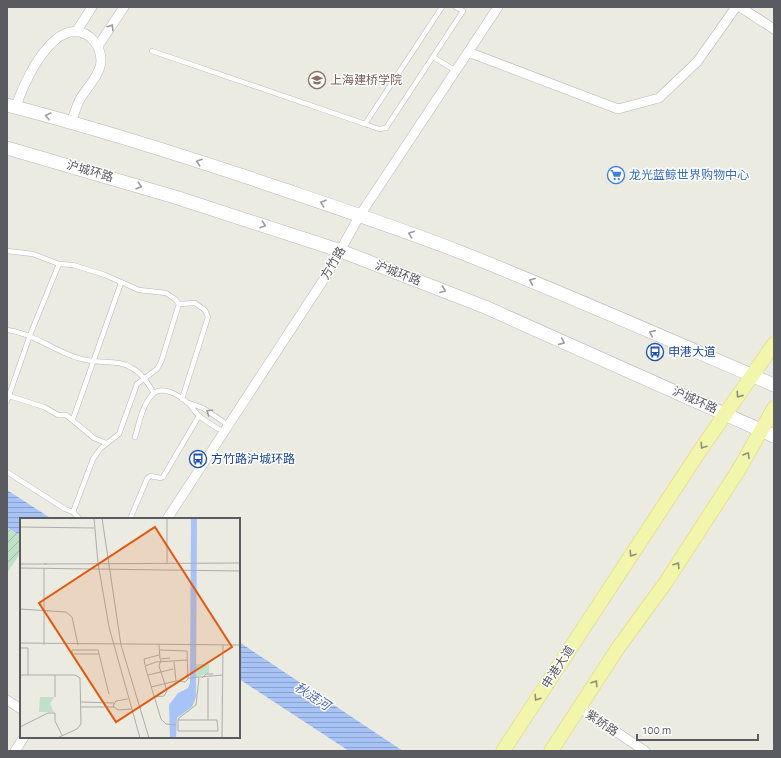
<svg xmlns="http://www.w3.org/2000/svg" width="781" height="758" font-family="'Alegreya Sans','Noto Sans SC',sans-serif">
<defs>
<pattern id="garden-furrows" width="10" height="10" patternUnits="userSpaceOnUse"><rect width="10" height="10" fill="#c0e0c7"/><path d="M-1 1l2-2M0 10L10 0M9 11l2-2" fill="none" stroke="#9fb9a5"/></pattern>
<pattern id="water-rules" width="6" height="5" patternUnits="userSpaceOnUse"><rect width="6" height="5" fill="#a8c3f5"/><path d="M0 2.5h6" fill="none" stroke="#8ca1ca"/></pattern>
</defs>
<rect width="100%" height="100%" fill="#ebebe1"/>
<!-- garden -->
<path fill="url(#garden-furrows)" d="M7,527l14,9v16l-14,21z"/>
<!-- water -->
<path fill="url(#water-rules)" d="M7,490l45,29h-31v17l-14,-9z
M239,642l164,109h-54l-110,-72z"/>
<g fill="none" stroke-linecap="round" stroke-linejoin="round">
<!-- lane casing -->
<g stroke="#b7b8bc" stroke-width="5.5">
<path id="lane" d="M152,51l213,73 77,-117
M433,57l23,14
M365,124l14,5 7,-1 77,-117 -7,-4
M7,251l26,3 26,10 14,1 32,10 34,15 27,3 9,6 4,5 -18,58 -4,7 -20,15 -18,50 -18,14 -8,11 -20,53
M179,304l16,-1 10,7 3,7 -26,82
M7,330c31,4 55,28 86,31 14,2 26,-1 39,7 10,5 16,16 22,25
M9,396l35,11 14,8h8l28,23 12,5
M7,401l23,-66 29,-71
M189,403l14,5 25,17
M73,419l48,-136
M135,437c4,-13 7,-31 17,-42 10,-11 28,1 36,8 4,3 6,8 10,12 8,7 17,12 26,17
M7,472l58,37 8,3 7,7
M130,519l17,-40 3,-3 11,2 2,-1 36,-61"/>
</g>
<!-- street casing -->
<g stroke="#b7b8bc" stroke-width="10">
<path id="street" d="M740,7l34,22
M76,32l16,-25
M98,46l26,-39
M468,52l150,57 41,-11 38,-36 39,-55
M16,107c7,-24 40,-96 74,-70 7,6 11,15 11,24 -1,15 -16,28 -22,40 -3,7 -5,14 -8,21
M167,519l159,-243 34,-61 138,-208
M7,700l14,9
M579,707l66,44
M15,751l9,-14"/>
</g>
<!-- secondary casing -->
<g stroke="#b7b8be" stroke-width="14">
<path id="secondary" d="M7,105c93,24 184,53 275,84 59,20 119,40 178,63 106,42 210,88 314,133
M7,148l168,49 166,54 144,56 289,129"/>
</g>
<!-- primary casing -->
<g stroke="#e1d865" stroke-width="15">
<path id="primary" d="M503,751l198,-302 73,-105
M551,751l67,-103 48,-66 72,-111 36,-63"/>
</g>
<!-- lane -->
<use href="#lane" stroke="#fff" stroke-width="4.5"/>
<!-- street -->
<use href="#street" stroke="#fff" stroke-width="9"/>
<!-- secondary -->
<use href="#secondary" stroke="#fff" stroke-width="13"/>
<!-- primary -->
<use href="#primary" stroke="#f2f5ac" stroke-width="14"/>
</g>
<!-- one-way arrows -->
<defs><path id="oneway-chevron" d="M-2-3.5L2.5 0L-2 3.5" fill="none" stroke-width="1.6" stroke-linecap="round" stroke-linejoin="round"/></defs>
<g stroke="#9c9da0">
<use href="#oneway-chevron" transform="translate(111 27) rotate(-57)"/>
<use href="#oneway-chevron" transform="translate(48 116) rotate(-166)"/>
<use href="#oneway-chevron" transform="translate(199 162) rotate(-162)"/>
<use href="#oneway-chevron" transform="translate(139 186) rotate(17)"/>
<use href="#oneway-chevron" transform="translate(323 203) rotate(-161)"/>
<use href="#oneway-chevron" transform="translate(263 225) rotate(18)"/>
<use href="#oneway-chevron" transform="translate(411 234) rotate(-160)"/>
<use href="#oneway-chevron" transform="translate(532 281) rotate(-158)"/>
<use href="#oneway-chevron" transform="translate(443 290) rotate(21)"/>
<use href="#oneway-chevron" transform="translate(652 333) rotate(-156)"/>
<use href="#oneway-chevron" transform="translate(562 342) rotate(24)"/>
<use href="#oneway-chevron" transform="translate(209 412) rotate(-146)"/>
</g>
<g stroke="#8f917b">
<use href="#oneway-chevron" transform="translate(739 395) rotate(125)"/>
<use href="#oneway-chevron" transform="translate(703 446) rotate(124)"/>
<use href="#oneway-chevron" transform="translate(747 455) rotate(-60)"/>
<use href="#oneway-chevron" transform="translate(632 554) rotate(123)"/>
<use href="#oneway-chevron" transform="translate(677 565) rotate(-57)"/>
<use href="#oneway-chevron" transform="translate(595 683) rotate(-57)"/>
<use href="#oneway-chevron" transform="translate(537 698) rotate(123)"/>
</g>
<!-- icons -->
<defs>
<g id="university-ring" transform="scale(0.9)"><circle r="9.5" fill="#fff" stroke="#8d6e63" stroke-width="1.5"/><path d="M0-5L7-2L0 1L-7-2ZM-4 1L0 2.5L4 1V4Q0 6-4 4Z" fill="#8d6e63"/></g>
<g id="supermarket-ring" transform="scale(0.9)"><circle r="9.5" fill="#fff" stroke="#3f7fe0" stroke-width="1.5"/><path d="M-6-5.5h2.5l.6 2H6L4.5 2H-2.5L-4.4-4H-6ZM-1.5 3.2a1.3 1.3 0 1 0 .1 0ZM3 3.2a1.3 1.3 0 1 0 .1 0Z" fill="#3f7fe0"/></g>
<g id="bus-ring" transform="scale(0.9)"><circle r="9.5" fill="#fff" stroke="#1a4fb4" stroke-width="1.5"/><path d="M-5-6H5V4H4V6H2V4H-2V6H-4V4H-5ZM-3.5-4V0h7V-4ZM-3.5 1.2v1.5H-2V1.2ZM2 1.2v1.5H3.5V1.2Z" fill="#1a4fb4"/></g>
</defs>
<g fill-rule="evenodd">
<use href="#university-ring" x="317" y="80"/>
<use href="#supermarket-ring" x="616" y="175"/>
<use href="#bus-ring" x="655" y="352"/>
<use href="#bus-ring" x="198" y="459"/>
</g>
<g text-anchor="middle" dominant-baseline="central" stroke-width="3" stroke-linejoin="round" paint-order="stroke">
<!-- education labels -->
<g font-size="12" fill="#785e54" stroke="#fff" text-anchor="start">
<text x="330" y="80">上海建桥学院</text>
</g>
<!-- street labels -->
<g font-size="12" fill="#5a5b61" stroke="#fff">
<text transform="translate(90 171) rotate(16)">沪城环路</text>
<text transform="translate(333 263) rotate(-59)">方竹路</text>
<text transform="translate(398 273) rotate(21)">沪城环路</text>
<text transform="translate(695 400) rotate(24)">沪城环路</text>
<text transform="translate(558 667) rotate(-57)">申港大道</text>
<text transform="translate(602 723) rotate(34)">紫娇路</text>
</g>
<!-- shop labels -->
<g font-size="12" fill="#366cbe" stroke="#fff" text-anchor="start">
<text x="629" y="175">龙光蓝鲸世界购物中心</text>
</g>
<!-- transit labels -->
<g font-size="12" fill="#164399" stroke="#fff" text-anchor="start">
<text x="668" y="352">申港大道</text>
<text x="211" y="459">方竹路沪城环路</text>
</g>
<!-- water labels -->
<g font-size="13" font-style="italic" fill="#4e6ab4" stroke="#fff">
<text transform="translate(312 697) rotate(33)">秋涟河</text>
</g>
</g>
<!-- overview -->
<g transform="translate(20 518)">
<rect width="220" height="220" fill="#ebebe1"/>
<path d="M20,179h14l-4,7 4,8h-15z" fill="#c0e0c7"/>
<path d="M176,146h13v9l-13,4z" fill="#c0e0c7"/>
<path d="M171,0h6l-1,179 -4,10 -15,11 -1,20h-6l-1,-33 9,-12 10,-5 2,-5z" fill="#a8c3f5"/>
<path fill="none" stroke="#adadaa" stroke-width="1" d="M74,0l4,45 11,64 31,111M82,0l19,127 28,93M0,9l74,1M147,45v-45M0,46h27M24,46l196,-1M0,50l220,3M24,50v77M0,91l46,3 6,5 6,28M0,125l220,2M139,127l1,14 10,-1M0,130h8v27M79,136l-1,-4h-26v4h27l10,40M154,144l2,19M125,147l-1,-6 15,-4M0,157h55l5,3 1,46 -4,5 -20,9M35,157v22M128,157l25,-6M168,160l35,-3M182,160l4,-4h7M131,169l25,-6 9,1 3,-3 -1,-28 -27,-1M134,179l10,-1 3,-5 -8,-25 2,-6M108,181l-12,2 -3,5 5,4 13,-1M61,184l33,1M61,189h33M158,202h39l1,11h-40v-11l1,-2 17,-13 3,-27M188,202v-42M156,207l-10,-1 -5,-5 -16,-53 11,-4 31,-2M0,209l28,-14h7v8l7,14M202,220l1,-93"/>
<path fill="#e15910" fill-opacity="0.15" stroke="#e15910" stroke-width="2" d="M135,9l77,120 -116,75 -77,-119z"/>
<rect width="220" height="220" fill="none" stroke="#5a5b61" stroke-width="2"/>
</g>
<!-- border -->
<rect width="781" height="758" fill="none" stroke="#5a5b61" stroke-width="16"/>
<!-- scale -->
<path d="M637 734v6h121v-6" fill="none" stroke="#5a5b61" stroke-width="2"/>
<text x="643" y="734" font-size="12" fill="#5a5b61" stroke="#ffffff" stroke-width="3" paint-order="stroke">100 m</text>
</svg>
